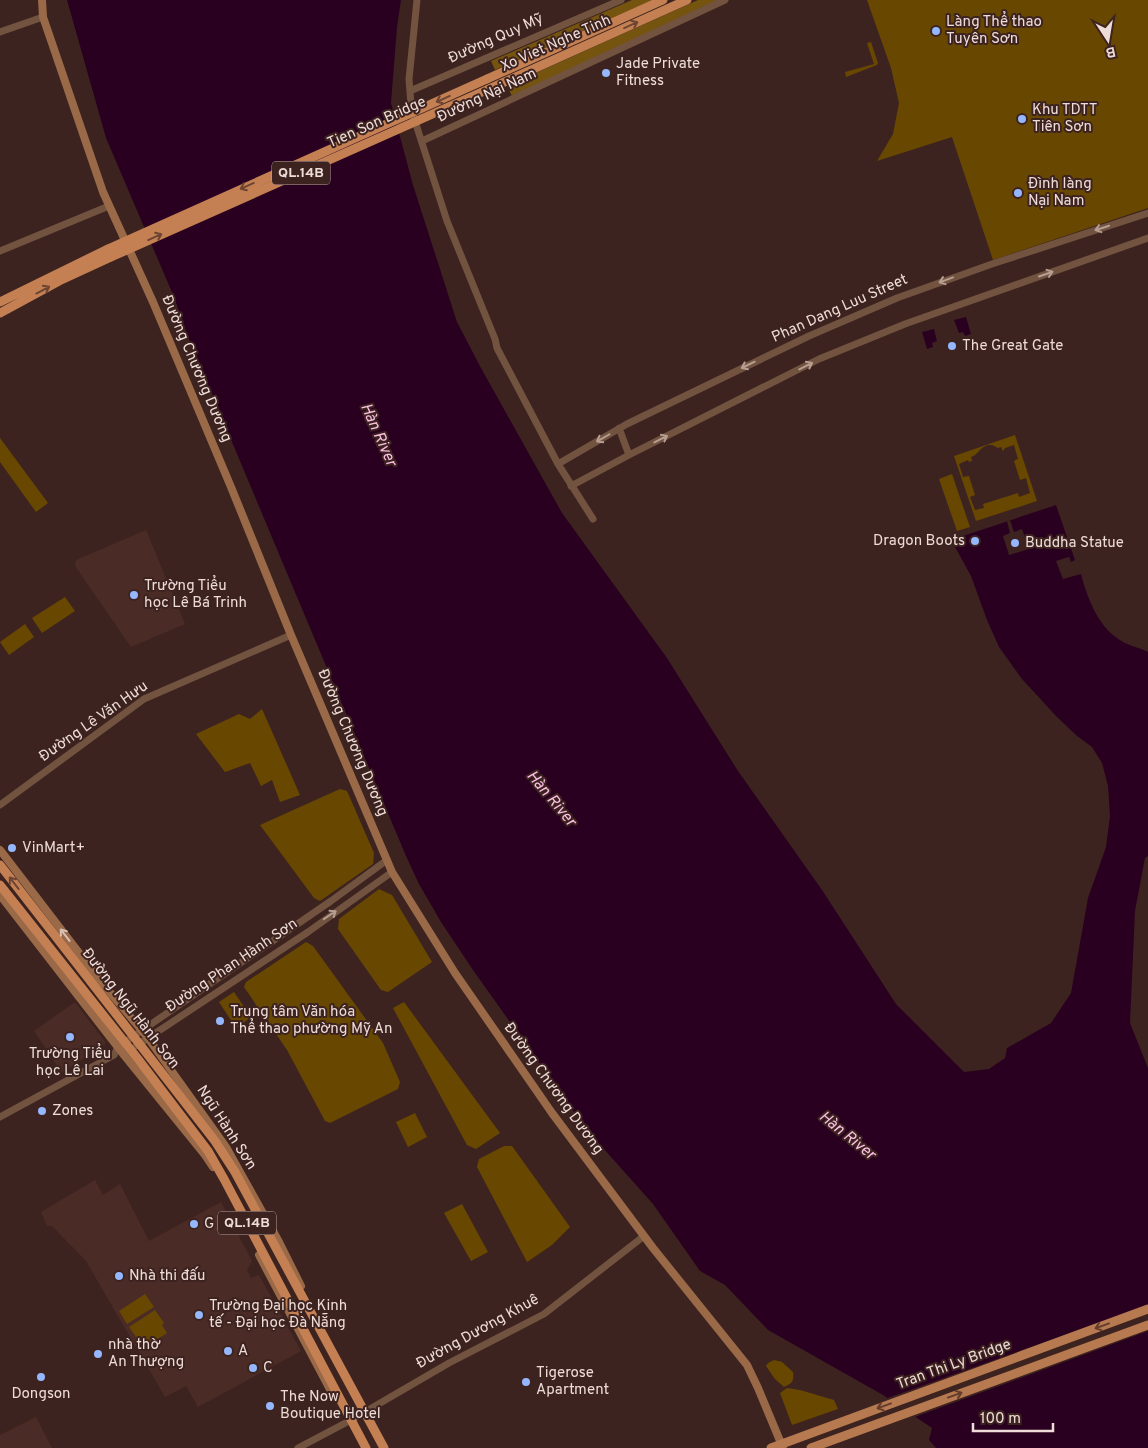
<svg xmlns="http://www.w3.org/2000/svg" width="1148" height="1448" font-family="Overpass,sans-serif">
<rect width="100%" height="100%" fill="#3d231f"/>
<!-- built -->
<path fill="#4b2b25" d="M146,530l39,94 -54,23 -56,-81 1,-6z
M75,1002l31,41 -44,30 -28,-42z
M95,1180l8,15 17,-11 29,57 72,-39 31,59 -5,9 4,8 8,-3 42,76 -103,56 -12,-21 -21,11 -79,-136 -34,-35h-5l-6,-14z
M36,1417l16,31h-52v-13z"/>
<!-- green -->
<path fill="#684800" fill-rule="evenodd" d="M867,0h281v208l-155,52 -41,-123 -75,24 16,-27 6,-31 -8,-35z
M871,42l7,21 -1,2 -31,12 -1,-5 29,-8 -7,-21z
M1015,435l22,66 -61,20 -22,-65zM988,445h4l6,3 3,-1 2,4 2,-3 9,-3 4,14 -4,2 6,19 6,-2 4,15 -11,4 -1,-4 -35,11 1,4 -9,2 -5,-13 5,-2 -6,-19 -6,1 -4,-13 9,-4 1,2 3,-1 -1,-4c7,-2 8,-9 17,-12z
M0,438l48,65 -12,9 -36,-50z
M952,474l18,53 -13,4 -18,-52z
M65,597l10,14 -33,22 -10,-15z
M25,624l9,13 -25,18 -9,-13z
M262,709l38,86 -20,7 -8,-22 -11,6 -11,-23 -25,9 -29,-38 43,-20 11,5z
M340,789l7,2 27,62 -1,11 -53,37 -6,-3 -54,-73z
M379,889l13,6 40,67 -44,30 -7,-2 -43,-61 1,-10z
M306,942l7,4 70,97 17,39 -2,7 -68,34 -5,-2 -38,-71 -43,-63 2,-5z
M234,992l17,25 -15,11 -17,-26z
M404,1002l96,131 -24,16 -9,-4 -74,-137z
M415,1113l12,24 -19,10 -12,-25z
M504,1146h8l58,81 -18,18 -25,17 -50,-95 2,-8z
M462,1204l26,48 -17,9 -27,-48z
M145,1294l9,13 -27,17 -8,-13z
M155,1310l9,13 -2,2 5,8 -21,14 -5,-9 -3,2 -9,-13z
M774,1360l8,2 11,10c1,9 0,11 -9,15l-9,-8 -9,-13 2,-3z
M787,1388l13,2 34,10 4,9 -46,16 -12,-32z"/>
<!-- forest -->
<path fill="#75540f" d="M632,0h21l-158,70 -4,-9z
M698,0h20l-206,96 -5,-10z"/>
<!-- water -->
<path fill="#2a0020" d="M67,0h334l-4,27 -6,76 22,82 44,137 24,46 81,145 105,145 71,113 84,119 74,114 68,68 25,-3 16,-11 2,-10 44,-25 20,-30 17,-95 18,-51 4,-31 -2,-30 -6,-23 -10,-16 -15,-11 -21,-20 -34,-37 -23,-32 -12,-27 -16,-44 -17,-31 6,-8 96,-32 19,55 -4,2 -2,-5 -13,4 7,18 18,-5c7,26 18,56 44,69 8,4 16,5 23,9v204l-3,2 -10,53 -5,112 18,45v380h-212l-7,-8 3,-12 -49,-33 -115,-65 -43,-45 -25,-14 -47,-67 -67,-75 -113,-159 -32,-48 -22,-38 -13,-28 -130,-309 -88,-210 -14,-40 -68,-159z
M966,317l5,17 -6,2 -2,-4 -4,1 -5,-13z
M934,329l3,12 -5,2 1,4 -6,2 -5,-17z"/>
<!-- pier -->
<path fill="#3d231f" d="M1010,520l4,12 8,-3 7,20 -20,6 -6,-19 7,-3 -3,-12z
M1148,1305v26l-236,87 -27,-19z"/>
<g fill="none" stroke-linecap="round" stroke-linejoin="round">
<!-- tertiary -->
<path stroke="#72533f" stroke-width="7" d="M417,0l-8,79 2,26 3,13 33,103 48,118 2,9 61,116 35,55
M0,32l43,-15
M410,91l211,-91
M422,141l303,-141
M0,251l109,-45
M619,428l10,27
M558,464l69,-40 182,-88 88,-38 95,-34 156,-51
M571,486l58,-31 190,-96 86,-35 243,-86
M0,805l144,-106 147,-64
M136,1046l172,-114 84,-60
M114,1055l4,-8 7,-5 206,-141 56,-41
M0,1117l114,-62
M298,1448l53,-28 98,-57 95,-49 100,-78"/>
<!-- secondary -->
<path stroke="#996948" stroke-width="8" d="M42,0l1,17 60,175 50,110 78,185 60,148 101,237 63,101 97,140 101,135 94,117 11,23 25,60
M0,850l99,129 49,59 78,109 53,95 22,44
M0,895l124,160 81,100 8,12
M259,1255l75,142"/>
<!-- primary -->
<path stroke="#b7794f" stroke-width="9" d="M811,1448l337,-123"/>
<!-- trunk -->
<path stroke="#c48052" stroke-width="9" d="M487,79l176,-79
M491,88l196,-88
M0,302l108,-53
M0,313l59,-32 52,-24
M0,865l215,276 20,31 149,276
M0,885l138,174 70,92 16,28 142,269"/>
<!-- primary-bridge -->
<path stroke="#b7794f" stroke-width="9" d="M771,1448l377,-139"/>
<!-- trunk-bridge -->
<path stroke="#c48052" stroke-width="9" d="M108,249l379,-170
M111,257l380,-169"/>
</g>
<!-- one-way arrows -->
<defs><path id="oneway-shaft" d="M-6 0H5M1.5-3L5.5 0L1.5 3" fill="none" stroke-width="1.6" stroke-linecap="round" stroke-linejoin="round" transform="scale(1.25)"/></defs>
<g stroke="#6c4431">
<use href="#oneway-shaft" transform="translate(631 25) rotate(-24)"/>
<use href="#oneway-shaft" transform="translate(443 99) rotate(156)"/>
<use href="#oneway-shaft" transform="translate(247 186) rotate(156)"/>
<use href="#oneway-shaft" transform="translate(155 237) rotate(-24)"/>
<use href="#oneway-shaft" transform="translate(43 290) rotate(-28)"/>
<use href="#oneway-shaft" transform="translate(14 883) rotate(-128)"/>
</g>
<g stroke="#b69e93">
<use href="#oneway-shaft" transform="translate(1102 228) rotate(162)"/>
<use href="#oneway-shaft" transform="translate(1046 274) rotate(-19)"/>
<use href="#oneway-shaft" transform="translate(946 280) rotate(160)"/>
<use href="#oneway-shaft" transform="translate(748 365) rotate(154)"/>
<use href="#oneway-shaft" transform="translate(806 366) rotate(-27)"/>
<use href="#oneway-shaft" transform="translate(603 438) rotate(150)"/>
<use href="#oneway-shaft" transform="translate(661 439) rotate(-27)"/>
<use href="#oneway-shaft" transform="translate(330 915) rotate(-34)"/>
</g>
<use stroke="#d9bfb4" href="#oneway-shaft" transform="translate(65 935) rotate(-128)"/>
<g stroke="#623d2d">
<use href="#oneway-shaft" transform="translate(1102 1326) rotate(160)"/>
<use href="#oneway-shaft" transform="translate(955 1395) rotate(-20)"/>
<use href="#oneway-shaft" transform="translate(884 1406) rotate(160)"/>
</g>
<!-- markers -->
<g fill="#95b7fd" stroke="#3d231f" stroke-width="2">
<circle cx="936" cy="31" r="5"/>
<circle cx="606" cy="73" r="5"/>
<circle cx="1022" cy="119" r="5"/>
<circle cx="1018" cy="193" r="5"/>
<circle cx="952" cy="346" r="5"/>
<circle cx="975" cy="541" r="5"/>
<circle cx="1015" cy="543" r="5"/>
<circle cx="134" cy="595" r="5"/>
<circle cx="12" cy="848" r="5"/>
<circle cx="220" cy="1021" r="5"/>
<circle cx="70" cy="1037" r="5"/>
<circle cx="42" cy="1111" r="5"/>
<circle cx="194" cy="1224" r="5"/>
<circle cx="119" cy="1276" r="5"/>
<circle cx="199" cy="1315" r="5"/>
<circle cx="228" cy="1351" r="5"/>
<circle cx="98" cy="1354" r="5"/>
<circle cx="253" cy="1368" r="5"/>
<circle cx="41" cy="1377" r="5"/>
<circle cx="526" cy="1382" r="5"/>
<circle cx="270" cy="1406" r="5"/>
</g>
<g text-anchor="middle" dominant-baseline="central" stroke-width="4" stroke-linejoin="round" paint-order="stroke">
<!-- shield labels -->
<g fill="#3d231f" stroke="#b9a4a0" stroke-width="1">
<rect x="272" y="161.5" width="58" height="23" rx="4"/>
<rect x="218" y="1211.5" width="58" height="23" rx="4"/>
</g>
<g font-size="14" font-weight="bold" fill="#eedcd8">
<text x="301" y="173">QL.14B</text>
<text x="247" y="1223">QL.14B</text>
</g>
<!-- poi labels -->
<g font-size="15" fill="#eedcd8" stroke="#3d231f" text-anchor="start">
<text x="946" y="22">Làng Thể thao<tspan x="946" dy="17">Tuyên Sơn</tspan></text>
<text x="616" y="64">Jade Private<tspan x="616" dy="17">Fitness</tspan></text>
<text x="1032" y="110">Khu TDTT<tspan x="1032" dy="17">Tiên Sơn</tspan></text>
<text x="1028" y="184">Đình làng<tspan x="1028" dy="17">Nại Nam</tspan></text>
<text x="962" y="346">The Great Gate</text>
<text x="965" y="541" text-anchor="end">Dragon Boots</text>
<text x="1025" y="543">Buddha Statue</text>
<text x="144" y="586">Trường Tiểu<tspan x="144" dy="17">học Lê Bá Trinh</tspan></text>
<text x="22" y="848">VinMart+</text>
<text x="230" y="1012">Trung tâm Văn hóa<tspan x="230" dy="17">Thể thao phường Mỹ An</tspan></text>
<text x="70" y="1054" text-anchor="middle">Trường Tiểu<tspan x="70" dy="17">học Lê Lai</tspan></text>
<text x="52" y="1111">Zones</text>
<text x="204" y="1224">G</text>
<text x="129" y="1276">Nhà thi đấu</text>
<text x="209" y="1306">Trường Đại học Kinh<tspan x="209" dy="17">tế - Đại học Đà Nẵng</tspan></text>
<text x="108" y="1345">nhà thờ<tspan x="108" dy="17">An Thượng</tspan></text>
<text x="238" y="1351">A</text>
<text x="263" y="1368">C</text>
<text x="536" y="1373">Tigerose<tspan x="536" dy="17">Apartment</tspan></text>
<text x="41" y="1394" text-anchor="middle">Dongson</text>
<text x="280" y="1397">The Now<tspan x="280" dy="17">Boutique Hotel</tspan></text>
</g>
<!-- street labels -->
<g font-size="15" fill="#eedcd8" stroke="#3d231f">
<text transform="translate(496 39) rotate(-24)">Đường Quy Mỹ</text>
<text transform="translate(556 44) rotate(-24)">Xo Viet Nghe Tinh</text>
<text transform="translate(487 96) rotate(-25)">Đường Nại Nam</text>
<text transform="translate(377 123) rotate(-24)">Tien Son Bridge</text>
<text transform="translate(840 309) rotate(-24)">Phan Dang Luu Street</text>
<text transform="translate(196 369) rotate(67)">Đường Chương Dương</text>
<text transform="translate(94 722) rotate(-35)">Đường Lê Văn Hưu</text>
<text transform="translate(352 743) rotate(67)">Đường Chương Dương</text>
<text transform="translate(232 966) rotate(-34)">Đường Phan Hành Sơn</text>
<text transform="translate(130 1009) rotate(52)">Đường Ngũ Hành Sơn</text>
<text transform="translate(553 1089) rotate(54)">Đường Chương Dương</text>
<text transform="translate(226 1128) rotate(57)">Ngũ Hành Sơn</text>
<text transform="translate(478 1332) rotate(-29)">Đường Dương Khuê</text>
<text transform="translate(954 1365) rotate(-20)">Tran Thi Ly Bridge</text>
</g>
<!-- water labels -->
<g font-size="16" font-style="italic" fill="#fcbfe7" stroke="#3d231f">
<text transform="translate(378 435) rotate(66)">Hàn River</text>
<text transform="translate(551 799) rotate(50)">Hàn River</text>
<text transform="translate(847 1136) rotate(39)">Hàn River</text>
</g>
</g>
<!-- north arrow -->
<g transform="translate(1108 40) rotate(168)" stroke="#3d231f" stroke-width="4" paint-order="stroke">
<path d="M0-4L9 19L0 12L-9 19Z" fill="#eedcd8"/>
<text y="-8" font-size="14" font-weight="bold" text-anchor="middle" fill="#eedcd8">B</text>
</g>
<!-- scale -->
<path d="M973 1423v8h80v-8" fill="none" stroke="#eedcd8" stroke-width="2.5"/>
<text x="980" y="1423" font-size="15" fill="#eedcd8" stroke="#3d231f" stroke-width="4" paint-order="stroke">100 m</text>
</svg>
